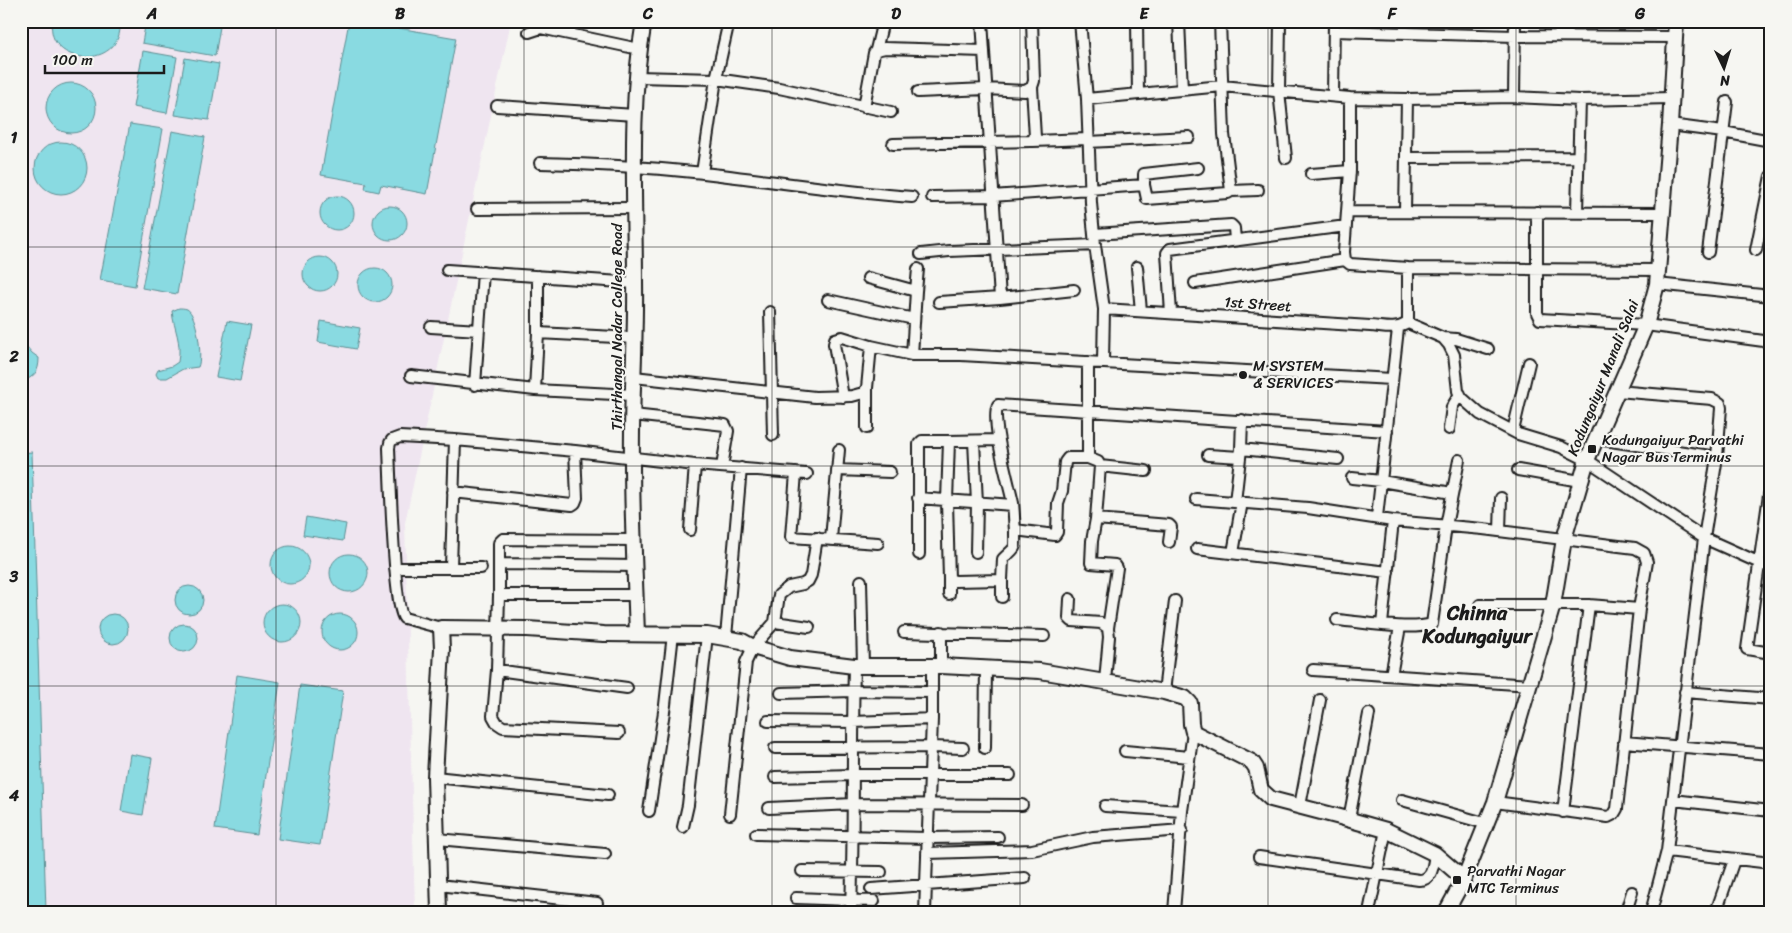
<svg xmlns="http://www.w3.org/2000/svg" width="1792" height="933" font-family="Sriracha,sans-serif">
<rect width="100%" height="100%" fill="#f6f6f2"/>
<filter id="ink" filterUnits="userSpaceOnUse"><feTurbulence type="fractalNoise" baseFrequency=".02" numOctaves="2"/><feDisplacementMap in="SourceGraphic" scale="10" xChannelSelector="R" yChannelSelector="G"/><feConvolveMatrix kernelMatrix="1 2 1 2 8 2 1 2 1" color-interpolation-filters="sRGB"/></filter>
<g filter="url(#ink)">
<!-- built -->
<path fill="#efe5f0" d="M21,21h490l-106,502 10,389h-394z"/>
<!-- water -->
<path fill="#89dae1" stroke="#5d8e92" d="M52,21h68c5,49 -75,47 -68,0z
M146,21h75l-6,35 -73,-13z
M349,21h9l98,17 -29,156 -46,-9 -2,7 -14,-3 1,-6 -45,-8z
M143,51l34,6 -10,56 -34,-6z
M185,58l34,6 -10,56 -34,-5z
M46 108a25 25 0 1 1 50 0a25 25 0 1 1-50 0Z
M130,124l33,5 -28,157 -35,-6z
M172,131l33,6 -28,157 -35,-6z
M35 168a26 26 0 1 1 52 0a26 26 0 1 1-52 0Z
M320 213a17 17 0 1 1 34 0a17 17 0 1 1-34 0Z
M373 223a17 17 0 1 1 34 0a17 17 0 1 1-34 0Z
M303 274a17 17 0 1 1 34 0a17 17 0 1 1-34 0Z
M358 285a17 17 0 1 1 34 0a17 17 0 1 1-34 0Z
M179,308c2,0 5,0 8,1 10,5 16,48 11,58l-15,2 -16,9h-9l-2,-4 2,-4 14,-4 6,-4c4,-22 -4,-31 -6,-51z
M227,321l24,4 -11,56 -24,-4z
M321,321l39,7 -4,21 -38,-7z
M21,340l11,13 7,5c0,15 -5,18 -18,25z
M32,452l14,460h-25v-459z
M306,517l40,7 -3,17 -40,-6z
M271 565a19 19 0 1 1 38 0a19 19 0 1 1-38 0Z
M330 573a19 19 0 1 1 38 0a19 19 0 1 1-38 0Z
M175 600a14 14 0 1 1 28 0a14 14 0 1 1-28 0Z
M263 623a19 19 0 1 1 38 0a19 19 0 1 1-38 0Z
M322 632a18 18 0 1 1 36 0a18 18 0 1 1-36 0Z
M98 629a15 15 0 1 1 30 0a15 15 0 1 1-30 0Z
M170 638a14 14 0 1 1 28 0a14 14 0 1 1-28 0Z
M237,675l43,7 -23,153 -42,-6z
M300,685l43,6 -23,154 -42,-6z
M130,754l22,4 -9,57 -22,-4z"/>
<g fill="none" stroke-linecap="round" stroke-linejoin="round">
<!-- street casing -->
<g stroke="#1c1c1c" stroke-width="14">
<path id="street" d="M982,21l18,277
M1080,21l7,78 4,104 4,42 9,64 -1,53
M1137,21l1,73
M1179,21l3,69
M1280,21l-1,70 7,67
M1334,31l181,5 160,1
M529,32l12,-4 98,21
M876,50l7,-29
M637,77l79,2 63,9 112,24
M918,92l68,-3 39,2 7,-4
M1333,95l1,-74
M1514,97l1,-76
M1350,98v73l-6,81 1,8 5,4 58,4 250,2
M1087,99l135,-13 128,12 57,1 107,-2 66,3 91,-2
M497,106l138,9
M864,107l10,-54 2,-3 9,-2 99,3
M1670,125l53,7 48,9
M1033,141l55,-2
M1088,142l101,-5
M893,144l138,-3 4,-4 -3,-50 2,-6 -2,-60
M1407,158l171,-1
M540,163c55,1 109,4 164,10 69,8 138,19 208,24
M702,173l14,-94 13,-58
M1311,174l39,-3
M1144,185l3,14 81,-6 3,-2 -7,-57 -4,-113
M1231,191l27,-1
M932,197l60,-1 152,-11v-11l54,-6
M477,209l157,-1
M1405,211l2,-112
M1347,212l315,1
M1537,212v101l3,6 106,6 125,17
M1577,212l3,-112
M1095,234l136,-9 3,3 1,12
M1756,250l15,-74
M1708,252l19,-150
M921,254l28,-3 146,-6
M1137,267l4,44
M447,270l188,13
M868,278l48,13 -4,64
M1195,283l150,-23
M1657,284l114,12
M916,291l2,-22
M828,300l86,19
M939,302l61,-4 74,-8
M1104,309l266,17c15,1 24,5 38,-3
M770,312l3,123
M1171,313l-4,-60 3,-4 176,-23
M1408,323l35,15 6,7 5,10 4,36 4,7 18,16 38,20 43,13 26,13 117,78 67,30
M1408,323v-55
M431,327l48,3
M538,333l97,5
M1443,338l13,1 32,10
M1088,362v96
M411,376l124,14 99,5
M634,377l181,20 37,-1 11,-3 4,-5 4,-42 41,9h49l431,24
M475,385l8,-113
M867,388v40
M535,390l3,-57v-57
M1617,391l95,8 8,4 1,5 -4,49 -13,81 -37,313 -16,61
M843,397l-9,-53 1,-5 7,-2 29,9
M633,415l92,10 3,6 -6,36
M1449,429l3,-22 8,-13
M1513,431l16,-68
M1597,439l120,18
M998,440l-49,1 -2,60 2,78 6,2 47,-1 1,-21c14,-14 12,-7 12,-29
M974,441l3,62 -1,49
M1241,449l97,10
M1208,455l32,2
M1100,466l46,5
M837,470l53,2
M1518,470l62,11
M796,473l-5,64 87,6
M1352,478l29,3 71,12
M453,492l119,13 3,-2 2,-5 -2,-47
M1769,495l-22,154 24,4
M918,498l95,7
M1196,499l112,9 85,13 90,8 152,19 9,5 3,9 -8,47 -22,200 -3,5 -6,3 -113,-15
M1235,502l6,-53 1,-29
M1377,517l21,-188
M1096,519l-4,22 -1,22 24,2 2,3 -9,60
M690,530l5,-65
M1500,531l1,-33
M831,539l8,-89
M1169,542l2,-15 -2,-2 -73,-6 4,-53 -2,-4 -10,-4h-20l-3,4 -3,29 -4,12 -1,29 -2,3 -40,-5c-1,-9 -1,-18 -2,-27 -4,-19 -23,-84 -15,-98l389,26
M1197,549l191,23
M1233,553l9,-51
M919,554v-110l3,-3h27
M499,564l136,2
M451,567l4,-127
M395,568h86
M949,579v15
M1002,580v17
M861,581l2,85
M499,595v-52l4,-4 131,1
M1070,599l-1,19 3,3 29,2 7,5 1,9 -4,44
M1480,605h109l50,4
M1337,620c26,2 71,11 95,4l14,-98 13,-66
M775,622l34,5
M1382,624l11,-103
M441,628l-37,-10c-10,-9 -14,-147 -15,-170l1,-5 2,-3 8,-3 55,3 120,11 120,14 112,9
M904,632l140,4
M941,632v34
M726,637l15,-169
M497,670l130,18
M1313,670l217,15
M1391,675l9,-48
M1164,692l11,-91
M1685,692l86,7
M781,693l72,-2 79,1
M768,721l85,1 79,-3
M619,733l-116,-6 -6,-4 -4,-7 4,-46 2,-75h137
M1624,742l147,12
M775,748l156,-1 32,1
M985,748l1,-80
M1125,751l64,6
M435,777l173,18
M775,777l78,-2h157
M1402,800l86,24
M1673,800l98,11
M1105,806l77,5
M1300,806l20,-106
M769,808l84,-4 169,1
M649,811l16,-106 8,-71
M1563,812l26,-207
M730,814l16,-152 7,-15 22,-25 4,-27 10,-8 14,-3 5,-3 3,-6 6,-37
M1349,819l20,-105
M683,827l5,-22 19,-170
M756,834l172,4 70,-1
M437,839l168,15
M1667,851l104,12
M927,853l105,-3 61,-13 89,-7
M1259,857l160,23c14,0 14,-15 16,-26
M802,871l79,1
M439,885l158,18
M871,889l154,-11
M796,898l78,3
M851,909c3,-81 1,-162 3,-243
M925,912l7,-193v-53
M1174,912l8,-101 11,-79
M1369,912l17,-82
M1626,912l6,-20
M1716,912l18,-52"/>
</g>
<!-- secondary casing -->
<g stroke="#1c1c1c" stroke-width="18">
<path id="secondary" d="M637,634c-2,-58 -5,-116 -5,-174 -1,-59 4,-119 3,-178 0,-87 -6,-175 9,-261
M439,912l-4,-135 7,-128 -1,-21 86,1 77,5 103,1 35,6 11,6 37,11 64,8h87l99,5 124,21 21,6 5,5 1,21 2,8 59,30 4,6 5,22 10,9 69,18 46,13 49,24 29,25
M1446,912l18,-33 31,-77 58,-197 11,-66 23,-79 59,-135 11,-41 13,-159 6,-104"/>
</g>
<!-- street -->
<use href="#street" stroke="#f6f6f2" stroke-width="10"/>
<!-- secondary -->
<use href="#secondary" stroke="#f6f6f2" stroke-width="14"/>
</g>
</g>
<!-- grid -->
<path fill="none" stroke="#1c1c1c" stroke-width="1" stroke-opacity="0.55" d="M276,21v891M524,21v891M772,21v891M1020,21v891M1268,21v891M1516,21v891M21,247h1750M21,466h1750M21,686h1750"/>
<!-- markers -->
<g fill="#1c1c1c" stroke="#f6f6f2" stroke-width="2">
<circle cx="1243" cy="375" r="5"/>
<rect x="1587" y="444" width="10" height="10" rx="2.5"/>
<rect x="1452" y="875" width="10" height="10" rx="2.5"/>
</g>
<g text-anchor="middle" dominant-baseline="central" stroke-width="4.5" stroke-linejoin="round" paint-order="stroke">
<!-- street labels -->
<g font-size="15" fill="#1c1c1c" stroke="#f6f6f2">
<text transform="translate(1258 304) rotate(4)">1st Street</text>
<text transform="translate(617 327) rotate(-90)">Thirthangal Nadar College Road</text>
<text transform="translate(1603 378) rotate(-68)">Kodungaiyur Manali Salai</text>
</g>
<!-- poi labels -->
<g font-size="15" fill="#1c1c1c" stroke="#f6f6f2" text-anchor="start">
<text x="1253" y="366">M SYSTEM<tspan x="1253" dy="17">&amp; SERVICES</tspan></text>
<text x="1602" y="440">Kodungaiyur Parvathi<tspan x="1602" dy="17">Nagar Bus Terminus</tspan></text>
<text x="1467" y="871">Parvathi Nagar<tspan x="1467" dy="17">MTC Terminus</tspan></text>
</g>
<!-- district labels -->
<g font-size="20" font-weight="bold" fill="#1c1c1c" stroke="#f6f6f2">
<text x="1477" y="613">Chinna<tspan x="1477" dy="23">Kodungaiyur</tspan></text>
</g>
</g>
<!-- margin -->
<rect width="1792" height="933" fill="none" stroke="#f6f6f2" stroke-width="55"/>
<!-- north arrow -->
<g transform="translate(1724 68) rotate(176)" stroke="#f6f6f2" stroke-width="4" paint-order="stroke">
<path d="M0-4L9 19L0 12L-9 19Z" fill="#1c1c1c"/>
<text y="-8" font-size="14" font-weight="bold" text-anchor="middle" fill="#1c1c1c">N</text>
</g>
<!-- scale -->
<path d="M45 65v8h119v-8" fill="none" stroke="#1c1c1c" stroke-width="2.5"/>
<text x="52" y="65" font-size="15" fill="#1c1c1c" stroke="#f6f6f2" stroke-width="4" paint-order="stroke">100 m</text>
<rect x="28" y="28" width="1736" height="878" fill="none" stroke="#1c1c1c" stroke-width="2"/>
<g font-size="16" text-anchor="middle" font-weight="bold" fill="#1c1c1c">
<text x="152" y="19">A</text>
<text x="400" y="19">B</text>
<text x="648" y="19">C</text>
<text x="896" y="19">D</text>
<text x="1144" y="19">E</text>
<text x="1392" y="19">F</text>
<text x="1640" y="19">G</text>
<text x="14" y="143">1</text>
<text x="14" y="362">2</text>
<text x="14" y="582">3</text>
<text x="14" y="801">4</text>
</g>
</svg>
